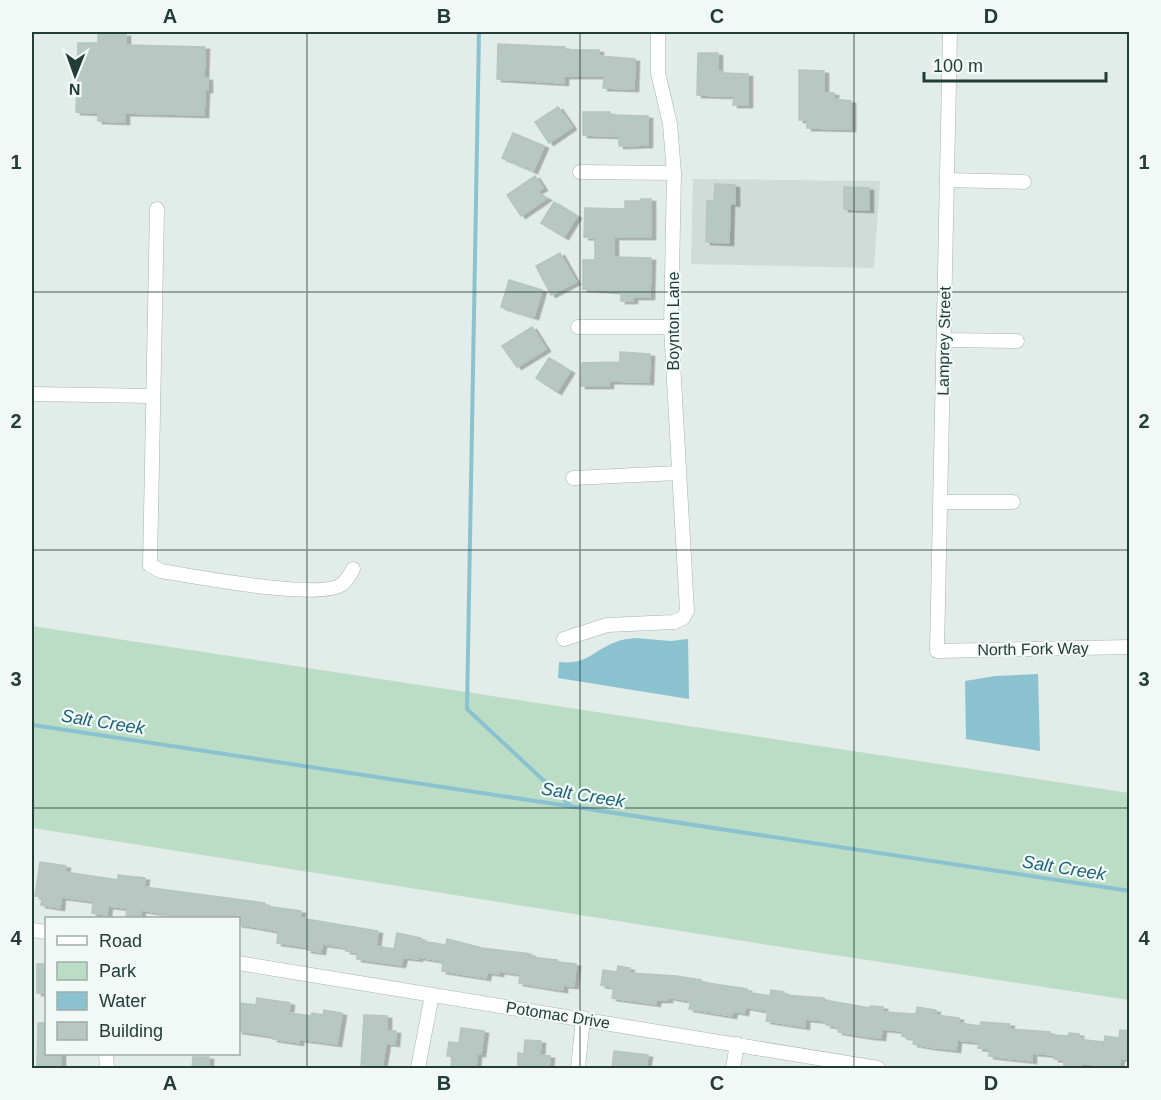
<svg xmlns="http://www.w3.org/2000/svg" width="1161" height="1100" font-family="Helvetica,sans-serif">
<defs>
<filter id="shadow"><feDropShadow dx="4.5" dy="2.5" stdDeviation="0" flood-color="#0004"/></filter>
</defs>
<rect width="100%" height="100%" fill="#e2ece8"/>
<!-- built -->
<path fill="#d0dcd7" d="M693,179l187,2 -6,87 -183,-4z"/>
<!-- green -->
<path fill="#bbddc6" d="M32,626l1097,167v207l-373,-57 -723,-115z"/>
<!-- water -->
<path fill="#8bc2d0" d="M635,638l36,3 17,-2 1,60 -131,-21 1,-16c30,3 32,-11 57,-20 6,-3 13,-3 19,-4z
M1038,674l2,77 -74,-12 -1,-58 30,-5z"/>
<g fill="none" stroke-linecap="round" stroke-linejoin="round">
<!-- stream -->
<path stroke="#8bc2d0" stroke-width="4" d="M479,32l-12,677 105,98
M33,725l1097,166"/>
</g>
<!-- building -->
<path fill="#b7c7c1" stroke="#b4c6bf" stroke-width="1.5" filter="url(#shadow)" d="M98,34h28v11l79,2 -1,31h4v12h-3l-1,25 -79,-2v9l-27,-1v-8l-22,-1 2,-69h20z
M498,44l67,3v3h34v6l36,3 -1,30 -31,-1 1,-12h-40v7l-67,-4z
M698,53h20v18h5v2l25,1v31h-15l1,-9 -37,-1z
M799,70l25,1v22h10v6l17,2v28l-44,-1v-8h-8z
M558,107l14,20 -23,16 -14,-21z
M583,112h27v3l38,1v29l-29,1v-10l-36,-1z
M513,133l31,13 -11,25 -31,-13z
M535,176l8,12 -7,4 11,6 -26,18 -14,-21z
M715,184l20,1v19l-5,-1 -1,40 -23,-1 1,-41h7z
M844,187l25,1v22l-25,-1z
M641,199h10v38h-37v20l37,1 -1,39h-17v4h-12v-10l-38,-2v-29h12v-22l-11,-1 1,-29 40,1v-8h16z
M554,202l23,14 -13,21 -23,-14z
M560,253l16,29 -25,13 -15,-29z
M509,280l33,10 -8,27 -33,-10z
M532,327l14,22 -29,18 -15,-21z
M620,352l30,2 -1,28 -40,-1v5h-28l1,-23 38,-1z
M549,358l21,13 -13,21 -21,-14z
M40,862l26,4 -1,6 53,8v-5l27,3 -1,9 121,16 -1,3 37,5 -1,7 78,13 -2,15 18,3 3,-16 24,5v3l25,4 1,-6 35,9 49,6 -1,3 27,3v2l19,2 -2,22 -11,-1v5l-44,-7 1,-9 -21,-3v3l-12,-2 -1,6 -44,-7 1,-10 -25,-4v2l-15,-2 -2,8 -44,-6v-7l-11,-1v-4l-24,-3 -1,8 -14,-2v-3l-30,-4 1,-12 -40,-7v-6h-76v-5l-21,-3 -1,8h-2l-12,-1 1,-9 -19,-2 -1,9 -15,-2 1,-12 -32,-4 -1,11 -19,-3 1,-8 -7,-1z
M37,964h9v29h-9z
M618,966l12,2 -1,5 47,3 25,4v2l46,7v3l23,4 1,-6 13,2v3l40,3v2l46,8v-2l13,1v5l33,2 1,-7 19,3 -1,5 24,3v5l21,3 1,-4 29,2 -1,5 41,3v3l18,1 1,-3 10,1v4h5v2l20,2 1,-6 14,2 1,-8 9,1 -3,28 -6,-1 -1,10h-15v-2l-22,-3v5l-18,-1v-7l-10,-1v-4l-22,-2v8l-43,-5v-7l-11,-1 1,-6 -22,-2 -1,10 -26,-3 -17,-3 1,-5 -12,-3 1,-5 -21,-2 -1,9 -11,-1 -32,-5 1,-5 -13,-2 1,-4 -22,-2v8l-39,-6 2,-10 -23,-4 -1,6 -11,-2 -1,5 -43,-7 2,-8 -23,-4v3h-12v4l-44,-6 2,-11 -13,-2 2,-15 14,2z
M257,998l33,5 -1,10 22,3 1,-3 11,2 1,-5 18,3 -5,31 -38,-5v4l-26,-4v-3l-35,-5 2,-28 16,2z
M364,1015l23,1v15h9l-1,13 -9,-1 -4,25h-21z
M38,1023h8v30h15v15h-24z
M461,1028l23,3 -3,23h-4l-1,14h-25l1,-12h-5l2,-14 10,1z
M525,1040l16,1 -1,14 10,1 -1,12 -31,-1v-14l6,1z
M614,1051l34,4 -2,13h-34z
M193,1057h16v11h-17z"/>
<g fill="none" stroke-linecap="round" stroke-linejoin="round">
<!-- street casing -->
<g stroke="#a5b4af" stroke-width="15">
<path id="street" d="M950,32l-13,619 193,-4
M580,172l94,1
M947,180l77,2
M157,209l-7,356 11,6c30,5 161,30 181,13 5,-3 8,-10 11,-15
M578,327h93
M944,340l73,1
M32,394l121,2
M573,478l105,-5
M940,502h73
M564,639l43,-14 67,-3 9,-4 4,-7 -16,-284 3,-154 -4,-49 -12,-51v-41
M32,930l14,2
M238,963l640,105
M106,1054l1,14
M418,1068l14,-73
M578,1068l5,-50
M733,1068l4,-24"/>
</g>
<!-- street -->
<use href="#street" stroke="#fff" stroke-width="14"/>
</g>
<!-- grid -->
<path fill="none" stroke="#223d37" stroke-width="1.5" stroke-opacity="0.55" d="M307,32v1036M580,32v1036M854,32v1036M32,292h1098M32,550h1098M32,808h1098"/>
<g text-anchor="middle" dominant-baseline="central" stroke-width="4.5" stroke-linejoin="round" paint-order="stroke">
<!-- street labels -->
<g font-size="16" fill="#223d37" stroke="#f2f8f6">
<text transform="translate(673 321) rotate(-90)">Boynton Lane</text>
<text transform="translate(944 341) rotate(-89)">Lamprey Street</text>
<text transform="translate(1033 649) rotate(-1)">North Fork Way</text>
<text transform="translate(558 1015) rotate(9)">Potomac Drive</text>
</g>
<!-- water labels -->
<g font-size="18" font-style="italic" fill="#1d6478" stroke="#f2f8f6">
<text transform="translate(103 722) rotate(9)">Salt Creek</text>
<text transform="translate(583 795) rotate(9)">Salt Creek</text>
<text transform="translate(1064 868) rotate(9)">Salt Creek</text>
</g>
</g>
<!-- border -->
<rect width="1161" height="1100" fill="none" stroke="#f2f8f6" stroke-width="66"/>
<!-- legend -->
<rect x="45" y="917" width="195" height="138" fill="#f2f8f6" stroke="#9fadaa" stroke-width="1.5"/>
<rect x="57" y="936" width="30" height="9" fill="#ffffff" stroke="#9fadaa" stroke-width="1.5"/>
<text x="99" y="947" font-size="18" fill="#223d37">Road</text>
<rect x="57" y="962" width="30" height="18" fill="#bbddc6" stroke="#9fadaa" stroke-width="1.5"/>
<text x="99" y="977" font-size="18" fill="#223d37">Park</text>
<rect x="57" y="992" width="30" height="18" fill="#8bc2d0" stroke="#9fadaa" stroke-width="1.5"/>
<text x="99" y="1007" font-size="18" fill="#223d37">Water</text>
<rect x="57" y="1022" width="30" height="18" fill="#b7c7c1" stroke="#9fadaa" stroke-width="1.5"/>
<text x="99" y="1037" font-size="18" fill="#223d37">Building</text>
<!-- north arrow -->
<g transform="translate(75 75) rotate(181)" stroke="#f2f8f6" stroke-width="4.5" paint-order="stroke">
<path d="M0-4.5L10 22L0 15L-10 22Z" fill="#223d37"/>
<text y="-9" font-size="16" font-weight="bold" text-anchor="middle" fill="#223d37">N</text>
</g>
<!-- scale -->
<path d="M924 72v9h182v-9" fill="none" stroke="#223d37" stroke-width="3"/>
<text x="933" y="72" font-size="18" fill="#223d37" stroke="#f2f8f6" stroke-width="4.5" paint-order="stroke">100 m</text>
<rect x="33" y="33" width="1095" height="1034" fill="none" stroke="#223d37" stroke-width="2"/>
<g font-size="20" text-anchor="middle" font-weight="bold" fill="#223d37">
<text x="170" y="23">A</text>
<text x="444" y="23">B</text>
<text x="717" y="23">C</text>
<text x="991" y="23">D</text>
<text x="16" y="169">1</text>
<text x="1144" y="169">1</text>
<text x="16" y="428">2</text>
<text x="1144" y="428">2</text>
<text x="16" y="686">3</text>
<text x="1144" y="686">3</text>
<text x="16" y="945">4</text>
<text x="1144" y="945">4</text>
<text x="170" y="1090">A</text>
<text x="444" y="1090">B</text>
<text x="717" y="1090">C</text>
<text x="991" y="1090">D</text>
</g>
</svg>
